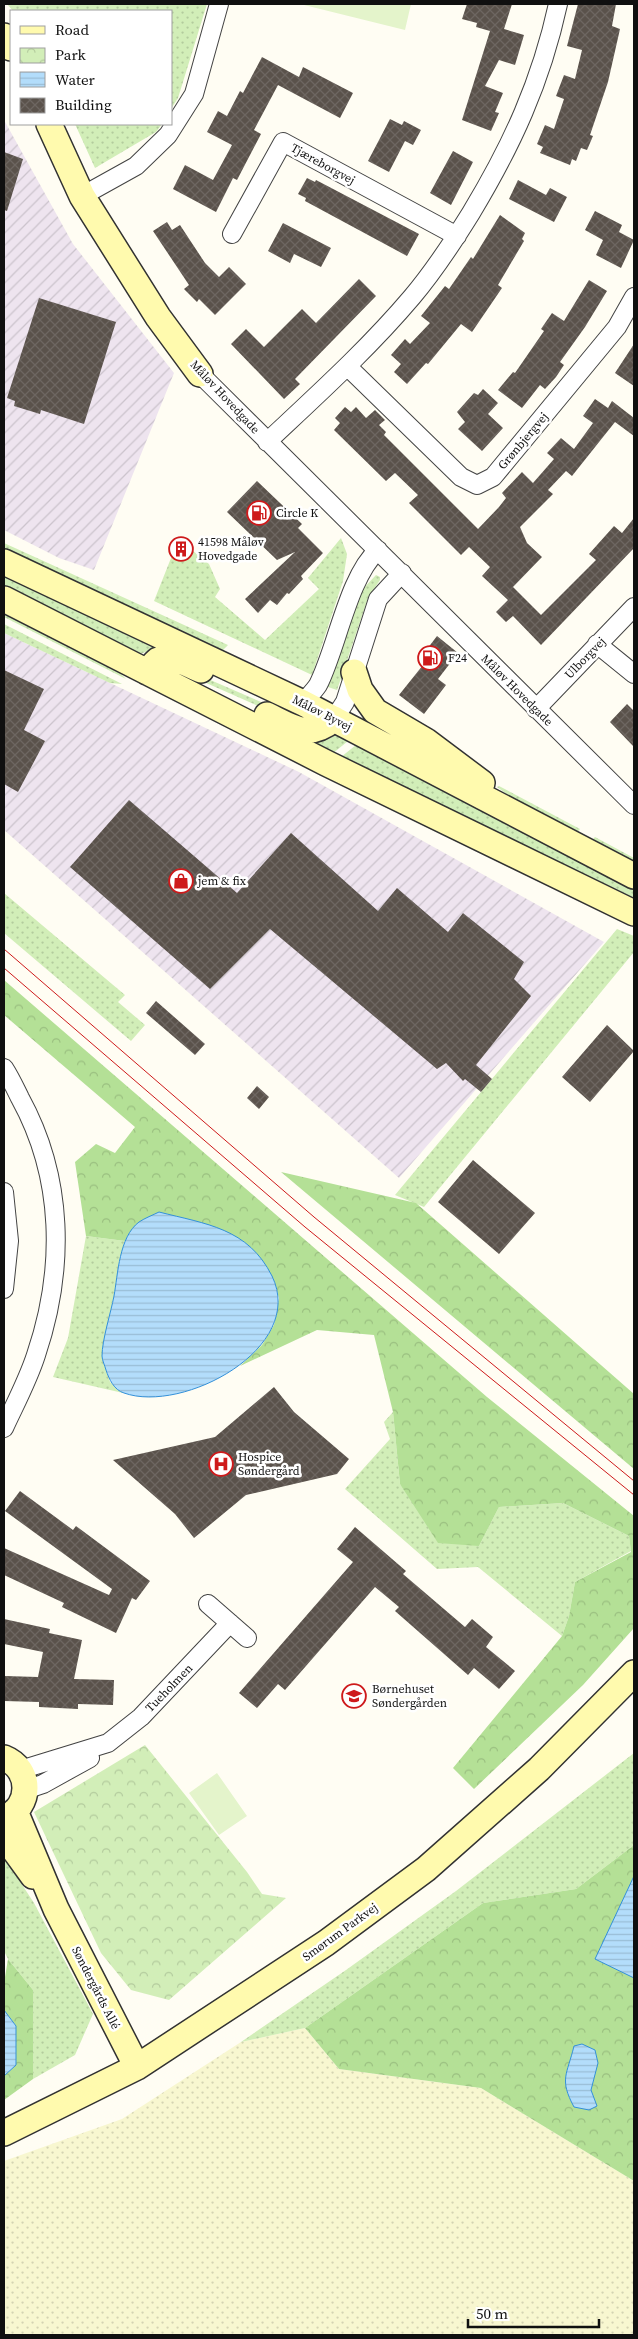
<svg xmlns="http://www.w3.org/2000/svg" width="638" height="2339" font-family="'Source Serif 4',serif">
<defs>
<pattern id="industrial-furrows" width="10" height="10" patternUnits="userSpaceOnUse" patternTransform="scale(1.25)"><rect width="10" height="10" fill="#eee4ef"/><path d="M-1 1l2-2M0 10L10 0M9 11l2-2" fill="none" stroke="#cbc3cc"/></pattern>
<pattern id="farmland-dots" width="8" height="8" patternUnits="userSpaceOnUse" patternTransform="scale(1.25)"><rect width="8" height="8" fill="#f8f7d0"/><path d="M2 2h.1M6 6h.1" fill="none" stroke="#d4d3b2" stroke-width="1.8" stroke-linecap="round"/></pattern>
<pattern id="grass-dots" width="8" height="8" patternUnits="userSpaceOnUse" patternTransform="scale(1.25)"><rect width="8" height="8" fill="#d2eeb8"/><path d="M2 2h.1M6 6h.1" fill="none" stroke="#b3cb9d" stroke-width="1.8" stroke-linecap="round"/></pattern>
<pattern id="forest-crowns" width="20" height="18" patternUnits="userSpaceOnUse" patternTransform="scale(1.25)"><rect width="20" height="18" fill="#b4e096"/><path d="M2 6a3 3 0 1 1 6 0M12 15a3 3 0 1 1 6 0" fill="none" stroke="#9abf80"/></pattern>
<pattern id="park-crowns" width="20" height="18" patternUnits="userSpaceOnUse" patternTransform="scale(1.25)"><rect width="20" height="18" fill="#d2eeb8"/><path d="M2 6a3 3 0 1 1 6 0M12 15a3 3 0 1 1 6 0" fill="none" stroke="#b3cb9d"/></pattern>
<pattern id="water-rules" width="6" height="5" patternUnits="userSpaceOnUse" patternTransform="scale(1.25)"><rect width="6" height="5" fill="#b3ddfb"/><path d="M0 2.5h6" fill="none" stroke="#99bdd6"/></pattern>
<pattern id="building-cross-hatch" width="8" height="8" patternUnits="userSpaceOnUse" patternTransform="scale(1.25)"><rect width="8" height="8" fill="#5a524b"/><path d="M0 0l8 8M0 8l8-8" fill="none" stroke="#6d6661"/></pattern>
</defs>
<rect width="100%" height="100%" fill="#fffdf3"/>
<!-- industrial -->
<path fill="url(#industrial-furrows)" d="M4,120l69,124 101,129 -80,197 -35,-12 -55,-28z
M4,633l295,139 305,170 -205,236 -395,-348z"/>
<!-- farmland -->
<path fill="url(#farmland-dots)" d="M305,2028l34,41 142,19 153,93v154h-630v-174l118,-42 119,-77z"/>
<!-- grass -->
<path fill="url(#grass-dots)" d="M7,4h200l-29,94 -7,11v-98h-158z
M75,124h87l-6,8 -61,36z
M341,538l6,16 -4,27 -31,94 -158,-74 19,-48 8,3 6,-10 22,18 11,25 -5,8 50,43 54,-51 -11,-11z
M4,543l224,102 -5,5 -219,-100z
M4,574l147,68 6,6 -20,7 -133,-68z
M376,575l4,2v3l-12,18 -31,92 -12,-4 35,-94z
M4,611l112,58 10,10 -122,-62z
M4,624l118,60 -12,-1 -106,-50z
M178,666l83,36 32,8 20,9 -37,-5 -72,-32 -36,-11z
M340,730l13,7 -21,17 -36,-17c18,4 31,8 44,-7z
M361,741l167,93 106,56v8l-293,-141z
M499,786l81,43 -5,6 -52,-29 -26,-19z
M595,837l39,21v8l-45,-23z
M4,893l121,102 -7,7 27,23 -14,16 -127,-108z
M617,929l17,7v16l-210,255 -29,-12z
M86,1236l39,5 -23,115 8,26 13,11 -70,-16 15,-39z
M393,1412l7,72 79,62 20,-39 64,-4 66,33 2,15 -56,31 -6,34 -7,20 -84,-69 -41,2 -92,-80 45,-50 -6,-17z
M634,1753v92l-58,44 -93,14 -178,125 -64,14 105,-72 110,-79z
M4,1857l30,46 59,111 -18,41 -42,24v-89l-25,-31 -4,-8z"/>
<!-- forest -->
<path fill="url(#forest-crowns)" d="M4,980l483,417 147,119v112l-51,57 -109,104 -21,-21 109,-132 7,-20 6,-34 56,-30 -2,-16 -66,-33 -64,4 -20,39 -41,-3 -38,-59 -7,-72 -19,-77 -57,-5 -77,36 22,-21 12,-20 5,-27 -6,-20 -135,-55 -13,18 -39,-5 -11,-74 21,-18 19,9 20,-26 -131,-112z
M281,1172l135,31 218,191v75z
M634,1845v336l-153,-93 -142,-19 -34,-41 178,-125 93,-14z
M8,1959l25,31v89l-29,21v-24l12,-11v-39l-12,-16v-27z"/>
<!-- park -->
<path fill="url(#park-crowns)" d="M145,1745l102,127 15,22 24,4 -117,102 -38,-10 -30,-37 -67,-141z"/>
<!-- pitch -->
<path fill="#e4f4cb" d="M300,4h111l-6,26z
M217,1773l30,43 -28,19 -30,-42z"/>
<!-- water -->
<path fill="url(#water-rules)" stroke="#3390d9" d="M159,1212c47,12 89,16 113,64 35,72 -89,138 -148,117 -10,-3 -15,-14 -18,-23 -1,-4 -4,-10 -4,-14 0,-16 9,-44 12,-60 4,-22 5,-59 25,-74 6,-4 14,-7 20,-10z
M634,1876v102l-39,-19z
M4,2010l12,16v39l-12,11z
M582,2044l13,6 3,13 -7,27 6,16 -8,4 -15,-3c-15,-28 -7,-32 0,-61z"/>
<!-- building -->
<path fill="url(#building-cross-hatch)" d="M467,4h45l-8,25 20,6 -9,30 -16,-5 -14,26 18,7 -8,19 4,1 -8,18 -29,-11 28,-89 -14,-4 1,-4 -15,-4z
M578,4h38l-4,22 8,3 -12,53 -18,53 3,1 -6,14 -6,-2 -5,13 -4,-2 -2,6 -30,-12 3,-6 -6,-3 8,-19 9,4 10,-30 -8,-3 8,-21 11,4 7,-29 -15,-4z
M262,57l37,20 4,-10 50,26 -13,25 -62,-33 -24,45 7,4 -24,46 -4,-2 -17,34 -43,-23 12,-24 28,15 19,-35 -25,-13 11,-21 9,5 13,-25 3,2z
M390,119l12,6 2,-4 17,9 -8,15 -8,-4 -16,31 -21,-11z
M453,151l20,11 -22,43 -21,-12z
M4,152l19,7 -16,52 -3,-1z
M307,178l8,4 1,-2 103,54 -12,22 -102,-55 1,-3 -8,-4z
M518,180l28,15 4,-7 17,9 -13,25 -45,-23z
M595,211l27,14 -3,7 15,8 -13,28 -25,-13 7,-15 -18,-10z
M500,215l25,18 -3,6 2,2 -26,44 4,3 -30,44 -11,-8 -33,40 -2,-1 -19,21 -13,-12 7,-8 -10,-9 14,-16 5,5 20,-21 -9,-7 24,-30 4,3 22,-32 2,2z
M167,222l5,8 8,-5 25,38 14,14 10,-10 17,17 -31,31 -16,-16 -2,3 -13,-13 5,-4 -36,-54z
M283,223l48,25 -10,19 -27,-13 -4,9 -22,-12z
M359,279l17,17 -81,83 5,5 -16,15 -53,-55 15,-15 18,18 38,-38 14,14z
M589,280l18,11 -22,36 -25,35 4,3 -8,12 -11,12 -5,-4 -18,23 -24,-18 15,-18 2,1 29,-42 -3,-2 11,-16 12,8z
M39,298l77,24 -32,102 -43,-14 -1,4 -26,-8 1,-5 -8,-3z
M634,344v42l-19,-13z
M483,389l15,14 -10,11 15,14 -21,23 -24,-22 7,-7 -8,-10 17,-19 4,2z
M595,399l13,9 4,-7 22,17v18l-19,-14 -43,54 -6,-5 -18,19 5,4 -33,33 7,16 15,14 -29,30 28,28 55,-55 -7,-6 25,-28 8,7 12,-15v30l-93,97 -28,-29 -7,6 -10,-10 12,-12 -26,-24 8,-9 -21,-20 -8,8 -52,-52 9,-8 -23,-22 -9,8 -52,-51 6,-7 -5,-5 10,-11 6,5 5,-5 10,11 9,-8 10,10 -6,5 7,7 -2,3 94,94 21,-22 7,-9 -4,-5 20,-21 11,11 21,-24 -7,-6 14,-15 13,11 19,-26 -10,-7z
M257,481l45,43 -4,4 25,25 -22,23 2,3 -14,15 -2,-1 -10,12 -7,-5 -12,13 -13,-14 50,-47 -18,8 -50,-48z
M437,636l21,17 -20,26 8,6 -22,29 -25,-19 24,-30 -5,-4z
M4,670l40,19 -20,41 21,11 -27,51 -14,-8z
M627,704l7,7v36l-24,-25z
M129,800l108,93 54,-60 87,78 19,-23 51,44 15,-19 61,49 -10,17 17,17 -55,69 16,14 -11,13 -16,-13 -2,2 -17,-18 -9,6 -167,-140 -60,60 -140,-122z
M156,1001l49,43 -10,11 -49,-42z
M607,1025l27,26 -44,51 -28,-25z
M257,1086l12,11 -10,12 -12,-11z
M473,1160l62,53 -36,41 -61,-52z
M274,1387l20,25 55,47 -12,15 -91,21 -52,43 -19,-24 -62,-54 102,-23z
M20,1491l53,39 3,-4 74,55 -14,19 -4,-2 -16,35 -54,-26 2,-4 -60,-28v-27l105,47 3,-6 -107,-78z
M355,1527l51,44 -3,3 62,53 7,-8 21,18 -7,10 29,24 -16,18 -25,-21 -6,7 -73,-64 4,-4 -24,-20 -90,103 -7,-6 -21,24 -18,-15 114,-131 -16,-13z
M4,1619l46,10 -1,4 33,7 -8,39 40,1 -1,25 -35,-1v5l-39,-2v-5l-35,-1 1,-25 33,1 5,-25 -39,-8z"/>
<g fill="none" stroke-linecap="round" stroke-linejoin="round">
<!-- street casing -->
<g stroke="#434343" stroke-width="20">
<path id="street" d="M82,196l54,-30 32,-31 26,-41 25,-90
M232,234l51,-92 174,94
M348,367l113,110 16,8 16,-8 124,-150 17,-30
M200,374l434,431
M267,442c50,-47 101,-93 145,-145 22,-26 41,-55 59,-84 41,-68 70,-131 87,-209
M597,644l37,30
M303,703c5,-6 11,-12 15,-18 19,-37 30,-108 60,-135
M536,709l98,-102
M334,719l11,-17 33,-103 24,-26
M4,1068c6,9 11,20 16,30 44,80 45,171 16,257 -8,25 -21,49 -32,73
M4,1192l5,49 -5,48
M208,1604l39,34
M20,1770l88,-27 33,-26 89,-94
M25,1790l18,-6 47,-26"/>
</g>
<!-- secondary casing -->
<g stroke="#323232" stroke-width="28">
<path id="secondary" d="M4,36l7,12
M49,124l33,72 76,121 42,57
M4,562l299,141 331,173
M4,599l322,164 308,150
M147,672c3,-3 7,-9 11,-12 13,-6 31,5 43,10
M354,672l6,18 15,21 51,30 56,42
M267,715c27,13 41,25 67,4
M4,1758c28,11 28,49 0,60
M15,1811l41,98 81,158
M4,1836l29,40
M4,2133l133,-66 189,-124 100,-74 113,-100 95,-96"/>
</g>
<!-- street -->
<use href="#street" stroke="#fff" stroke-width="18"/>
<!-- secondary -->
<use href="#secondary" stroke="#fffaae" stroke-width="25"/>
<!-- tram -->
<path stroke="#ce1a1b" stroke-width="1" d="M4,949l310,268 320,264
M4,968l301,259 329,268"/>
</g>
<!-- icons -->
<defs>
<g id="fuel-ring" transform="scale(1.25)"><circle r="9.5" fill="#fff" stroke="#ce1a1b" stroke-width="1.5"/><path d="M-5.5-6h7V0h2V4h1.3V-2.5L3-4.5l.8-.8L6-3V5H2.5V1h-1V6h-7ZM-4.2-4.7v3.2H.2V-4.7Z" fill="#ce1a1b"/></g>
<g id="building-ring" transform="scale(1.25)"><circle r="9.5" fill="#fff" stroke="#ce1a1b" stroke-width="1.5"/><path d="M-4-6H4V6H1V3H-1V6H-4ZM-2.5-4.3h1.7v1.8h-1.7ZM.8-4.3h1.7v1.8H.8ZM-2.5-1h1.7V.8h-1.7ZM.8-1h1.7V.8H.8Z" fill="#ce1a1b"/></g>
<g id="shop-ring" transform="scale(1.25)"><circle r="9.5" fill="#fff" stroke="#ce1a1b" stroke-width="1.5"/><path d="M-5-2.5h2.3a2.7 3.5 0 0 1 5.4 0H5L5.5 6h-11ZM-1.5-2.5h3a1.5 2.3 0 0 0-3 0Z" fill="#ce1a1b"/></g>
<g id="hospital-ring" transform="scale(1.25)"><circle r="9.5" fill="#fff" stroke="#ce1a1b" stroke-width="1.5"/><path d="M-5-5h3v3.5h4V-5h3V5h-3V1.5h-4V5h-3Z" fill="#ce1a1b"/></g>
<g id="school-ring" transform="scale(1.25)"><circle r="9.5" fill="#fff" stroke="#ce1a1b" stroke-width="1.5"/><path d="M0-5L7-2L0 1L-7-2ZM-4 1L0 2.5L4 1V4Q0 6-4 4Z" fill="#ce1a1b"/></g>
</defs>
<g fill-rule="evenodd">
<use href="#fuel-ring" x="259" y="513"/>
<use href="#building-ring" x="181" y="549"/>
<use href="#fuel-ring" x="430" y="658"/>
<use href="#shop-ring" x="181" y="881"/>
<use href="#hospital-ring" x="221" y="1464"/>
<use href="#school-ring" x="354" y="1696"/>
</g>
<g text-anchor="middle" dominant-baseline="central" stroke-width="5" stroke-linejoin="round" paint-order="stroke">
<!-- street labels -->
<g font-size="12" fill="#101010" stroke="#fff">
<text transform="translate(323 164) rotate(29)">Tjæreborgvej</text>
<text transform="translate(225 397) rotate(47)">Måløv Hovedgade</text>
<text transform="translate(523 441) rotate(-50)">Grønbjergvej</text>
<text transform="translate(585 658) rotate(-46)">Ulborgvej</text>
<text transform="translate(517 690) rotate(45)">Måløv Hovedgade</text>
<text transform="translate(322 713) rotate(27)">Måløv Byvej</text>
<text transform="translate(169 1688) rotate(-46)">Tueholmen</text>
<text transform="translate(340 1932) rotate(-36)">Smørum Parkvej</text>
<text transform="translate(96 1988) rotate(63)">Søndergårds Allé</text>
</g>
<!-- poi labels -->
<g font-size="12" fill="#101010" stroke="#fff" text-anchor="start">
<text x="276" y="513">Circle K</text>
<text x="198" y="542">41598 Måløv<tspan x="198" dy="14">Hovedgade</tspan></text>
<text x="448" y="658">F24</text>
<text x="198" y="881">jem &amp; fix</text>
<text x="238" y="1457">Hospice<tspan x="238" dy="14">Søndergård</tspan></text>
<text x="372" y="1689">Børnehuset<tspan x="372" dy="14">Søndergården</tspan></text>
</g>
</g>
<!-- border -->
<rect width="638" height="2339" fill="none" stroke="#101010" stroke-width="10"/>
<!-- legend -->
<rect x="10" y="10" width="162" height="115" fill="#ffffff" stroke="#9f9f9f"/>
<rect x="20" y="26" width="25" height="8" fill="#fffaae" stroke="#9f9f9f"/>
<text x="55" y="35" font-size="15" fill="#101010">Road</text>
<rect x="20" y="48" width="25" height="15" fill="url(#park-crowns)" stroke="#9f9f9f"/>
<text x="55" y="60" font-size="15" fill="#101010">Park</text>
<rect x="20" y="72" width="25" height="15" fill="url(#water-rules)" stroke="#9f9f9f"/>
<text x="55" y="85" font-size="15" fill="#101010">Water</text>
<rect x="20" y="98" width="25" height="15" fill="url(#building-cross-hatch)" stroke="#9f9f9f"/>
<text x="55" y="110" font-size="15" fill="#101010">Building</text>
<!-- scale -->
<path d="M468 2319v8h131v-8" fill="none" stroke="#101010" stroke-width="2.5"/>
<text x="476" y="2319" font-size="15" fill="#101010" stroke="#ffffff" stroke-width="4" paint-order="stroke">50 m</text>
</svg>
